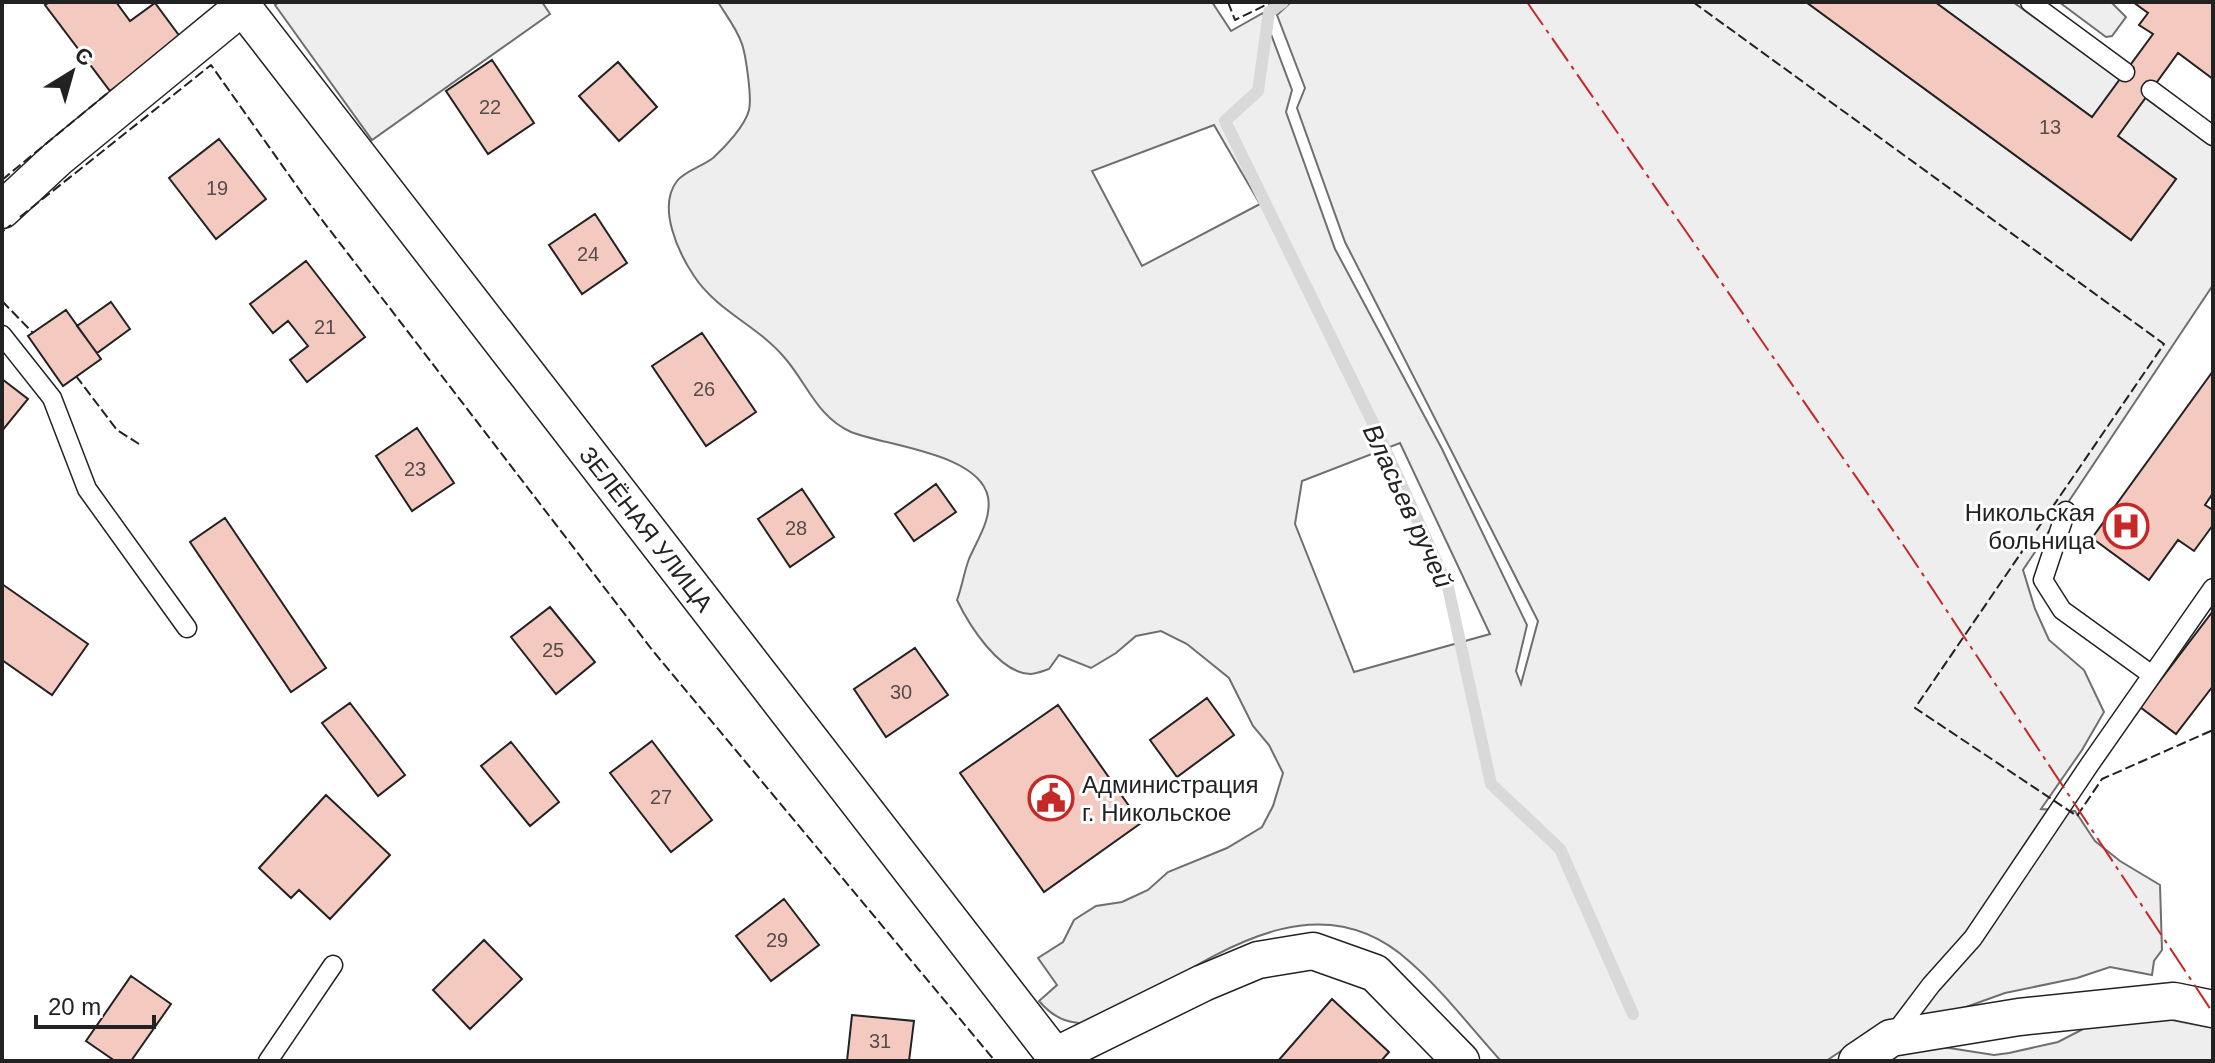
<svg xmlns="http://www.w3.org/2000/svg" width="2215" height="1063" font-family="Arial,sans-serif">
<rect width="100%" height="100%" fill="#fff"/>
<!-- green -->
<path fill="#eee" stroke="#6f6f6f" stroke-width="2" fill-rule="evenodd" d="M279,2h263l8,12 -178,126 -97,-135z
M718,2h494l19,29 32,-18 29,77 -6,22 49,137 107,200 85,176 -11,46 5,13 17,-63 -193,-379 -48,-134 8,-20 -28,-73 14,-13h515l325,238 45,-61 -241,-177h78l200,145v138l-190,285 12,39 14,31 35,30 20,42 -22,38 -41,59 34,2 20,30 25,20 40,24 2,65 -8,11 -2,14 -42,-8 -33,11 -72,15 -64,23 -70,15 -45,30h-325c-30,-33 -58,-70 -91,-99 -103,-94 -218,12 -313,62 -26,0 -41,-3 -58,-23l18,-16 -19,-27 25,-16 11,-22 22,-14 26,-4 26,-12 20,-18 59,-24 35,-21 11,-21 10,-33 -14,-28 -16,-19 -24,-48 -42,-34 -26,-13 -25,5 -20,17 -25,15 -32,-13 -10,14c-6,2 -13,5 -19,5 -31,-1 -61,-49 -73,-74 5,-13 7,-28 12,-41 8,-19 23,-40 19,-62 -9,-44 -102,-51 -137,-65 -34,-15 -44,-49 -67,-75 -26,-31 -67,-46 -90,-81 -16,-24 -37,-69 -17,-95 8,-10 26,-15 36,-23 12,-11 32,-32 36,-48 3,-12 -3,-54 -7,-66 -5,-15 -16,-29 -24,-42zM1214,125l46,79 -118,62 -50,-95zM1400,443l90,191 -136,38 -59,-148 7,-43z
M2059,2h52l15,15 -14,19 -6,1z
M2146,1015l67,13v33h-333l12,-9 51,-5 51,8 15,-2 49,-11 29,-15z"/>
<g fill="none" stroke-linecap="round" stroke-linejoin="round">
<!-- stream -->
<path stroke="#d9d9d9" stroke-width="12" d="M1283,2l-14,10 -11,79 -33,30 150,306 73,160 43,197 69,65 73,165"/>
</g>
<!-- building -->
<path fill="#f3c9c0" stroke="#222" stroke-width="2" d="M50,2h66l14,19 25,-18 26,35 -71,53 -65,-86z
M1806,2h129l157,115 61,-83 -14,-9 9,-12 -15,-11h80v77l-35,-26 -60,83 58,43 -45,61z
M492,60l42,63 -46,31 -42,-63z
M618,62l39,45 -38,34 -40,-45z
M219,139l47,60 -50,40 -47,-61z
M595,214l32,49 -45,31 -33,-49z
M306,261l59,76 -58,45 -17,-22 18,-14 -20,-25 -15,12 -23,-29z
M111,302l19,27 -33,24 -20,-27z
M66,310l35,49 -38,27 -35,-50z
M702,333l54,79 -50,34 -54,-80z
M2213,371v122l-8,12 8,5v15l-19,26 -16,-11 -29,40 -57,-42z
M2,379l26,20 -26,32z
M417,428l37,55 -42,28 -36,-55z
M936,484l20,28 -42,29 -19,-27z
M802,489l32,48 -44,30 -32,-48z
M225,518l101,150 -35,24 -101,-150z
M2,584l86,60 -36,51 -50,-35z
M550,607l45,55 -39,32 -45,-57z
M2213,611v75l-37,48 -36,-27z
M915,648l33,47 -62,42 -32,-48z
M1207,698l27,37 -57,42 -27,-37z
M350,703l55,72 -27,21 -56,-73z
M1058,705l83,118 -97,69 -84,-119z
M652,741l60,79 -41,32 -61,-79z
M511,742l48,60 -29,24 -49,-60z
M326,795l64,60 -60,64 -31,-29 -8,8 -32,-30z
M784,899l35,46 -48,36 -35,-45z
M484,940l38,39 -52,50 -37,-39z
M131,976l40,28 -40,57h-16l-29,-20z
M1332,999l57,53 -8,9h-103z
M852,1015l62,6 -5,40h-62z"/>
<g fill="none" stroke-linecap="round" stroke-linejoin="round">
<!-- service casing -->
<g stroke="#222" stroke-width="21">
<path id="service" d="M2030,2l95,70
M2151,90l62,46
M2,335l50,63 35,91 100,139
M2066,511l-23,69 19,30 90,65
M1894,1034l37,-49 42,-47 117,-174 123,-176
M268,1061l65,-96"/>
</g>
<!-- minor casing -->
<g stroke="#222" stroke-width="39">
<g id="minor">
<path id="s1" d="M239,2l816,1054"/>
<path d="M2,210l56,-52 184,-151"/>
<path d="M1054,1061l1,-5 148,-73 55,-23 55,-9 62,22 86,88"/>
<path d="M1857,1061l34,-23 128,-21 155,-16 39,8"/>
</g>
</g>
<!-- service -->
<use href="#service" stroke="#fff" stroke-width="18"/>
<!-- minor -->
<use href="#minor" stroke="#fff" stroke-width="36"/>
<!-- fence -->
<path stroke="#222" stroke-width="2" stroke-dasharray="10 4" stroke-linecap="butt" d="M1228,2l7,18 37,-18
M1693,2l471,342 -249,364 162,108 25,-37 111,-49
M2,180l108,-89
M20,217l191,-152 95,134 347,452 342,410
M2,253l1,-22 8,-6
M2,301l31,32
M76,376l41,54 22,14"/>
<!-- power -->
<path stroke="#c62828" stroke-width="2" stroke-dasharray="28 6 4 6" stroke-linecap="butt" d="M1527,2l379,547 307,464"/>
</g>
<!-- icons -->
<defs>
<g id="hospital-ring" transform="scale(2.3)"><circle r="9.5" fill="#fff" stroke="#c62828" stroke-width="1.5"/><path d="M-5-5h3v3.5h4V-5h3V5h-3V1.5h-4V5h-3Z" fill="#c62828"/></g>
<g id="civic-ring" transform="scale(2.3)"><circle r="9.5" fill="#fff" stroke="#c62828" stroke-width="1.5"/><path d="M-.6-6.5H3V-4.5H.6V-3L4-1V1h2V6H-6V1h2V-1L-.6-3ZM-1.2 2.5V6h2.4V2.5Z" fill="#c62828"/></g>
</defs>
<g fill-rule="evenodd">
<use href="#hospital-ring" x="2126" y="526"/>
<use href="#civic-ring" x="1051" y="798"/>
</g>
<g text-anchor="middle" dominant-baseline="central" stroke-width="6" stroke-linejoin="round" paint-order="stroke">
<!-- number labels -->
<g font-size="20" fill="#564c4a">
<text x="490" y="107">22</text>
<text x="2050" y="127">13</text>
<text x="217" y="188">19</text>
<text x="588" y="254">24</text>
<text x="325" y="327">21</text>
<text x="704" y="389">26</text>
<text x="415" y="469">23</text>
<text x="796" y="528">28</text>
<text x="553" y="650">25</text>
<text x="901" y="692">30</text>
<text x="661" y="797">27</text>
<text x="777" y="940">29</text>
<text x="880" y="1041">31</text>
</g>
<!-- poi labels -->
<g font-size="24" fill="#222" stroke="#fff" text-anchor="end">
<text x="2095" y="512">Никольская<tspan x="2095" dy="28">больница</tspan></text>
<text x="1082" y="784" text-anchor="start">Администрация<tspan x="1082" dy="28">г. Никольское</tspan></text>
</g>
<!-- street labels -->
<g font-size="24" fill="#222" stroke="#fff">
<text stroke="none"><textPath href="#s1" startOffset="666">ЗЕЛЁНАЯ УЛИЦА</textPath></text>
</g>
<!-- water labels -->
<g font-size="26" font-style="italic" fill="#222" stroke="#fff">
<text transform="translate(1408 506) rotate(65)">Власьев ручей</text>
</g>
</g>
<!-- border -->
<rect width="2215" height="1063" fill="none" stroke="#222222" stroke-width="8"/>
<!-- north arrow -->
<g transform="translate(72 72) rotate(37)" stroke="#ffffff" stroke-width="6" paint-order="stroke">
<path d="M0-6L14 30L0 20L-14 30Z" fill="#222222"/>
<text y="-12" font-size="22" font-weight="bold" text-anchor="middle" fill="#222222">С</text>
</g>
<!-- scale -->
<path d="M36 1015v12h118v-12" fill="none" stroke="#222222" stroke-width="4"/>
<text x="48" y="1015" font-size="24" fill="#222222" stroke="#ffffff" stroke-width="6" paint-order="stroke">20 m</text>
</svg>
